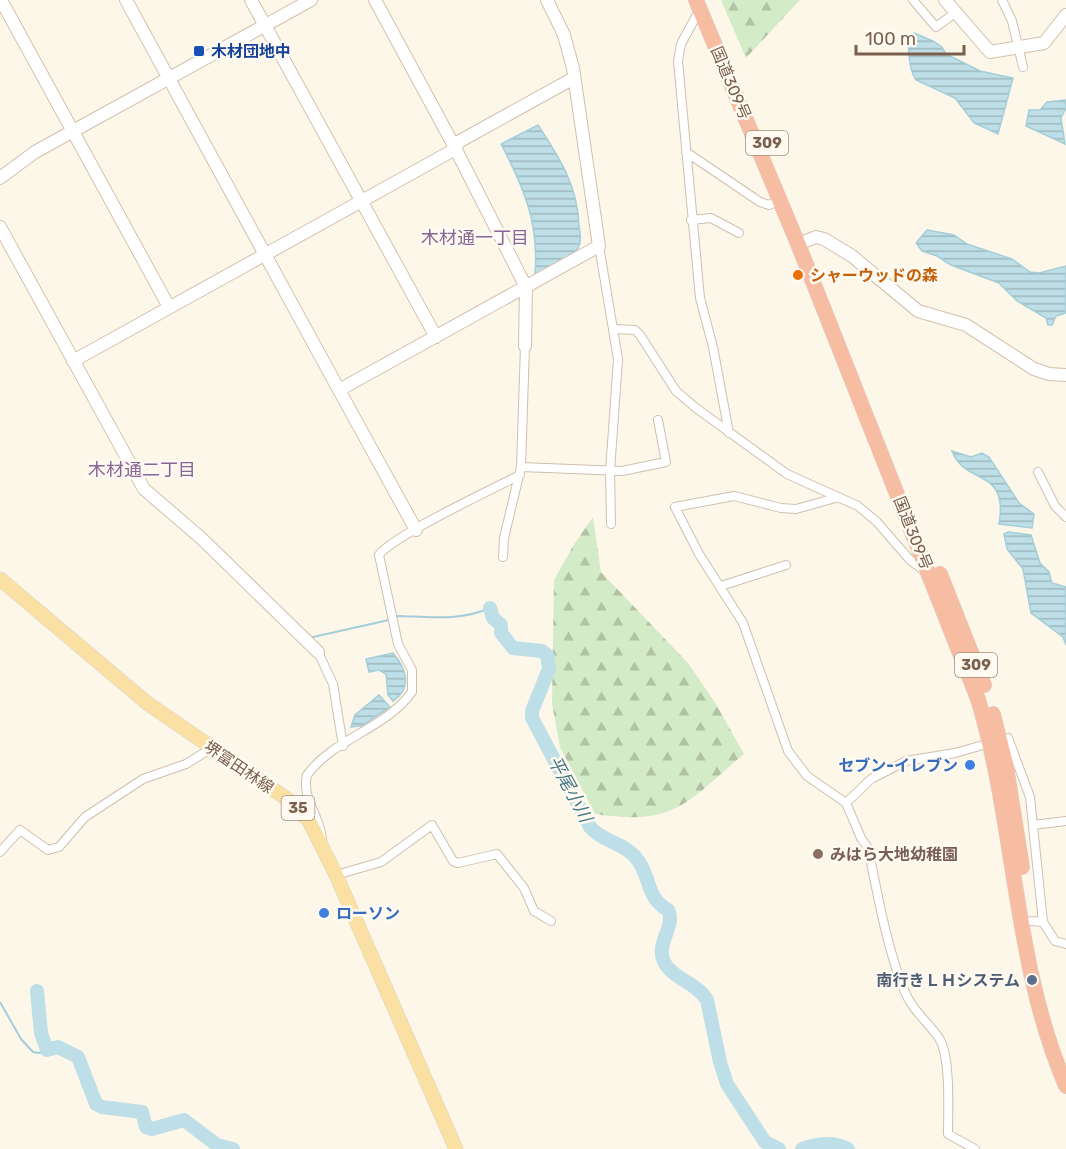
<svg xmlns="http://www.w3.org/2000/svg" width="1066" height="1149" font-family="Rubik,'Noto Sans JP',sans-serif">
<defs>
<pattern id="forest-firs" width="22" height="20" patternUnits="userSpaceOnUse" patternTransform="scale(1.5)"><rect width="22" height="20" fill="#d4ebc8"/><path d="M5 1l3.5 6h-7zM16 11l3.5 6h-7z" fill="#b1c2a5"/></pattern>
<pattern id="water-rules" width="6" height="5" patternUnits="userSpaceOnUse" patternTransform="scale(1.5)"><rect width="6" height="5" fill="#bedfe7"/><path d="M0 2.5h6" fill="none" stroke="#9fb8bd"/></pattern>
</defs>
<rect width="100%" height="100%" fill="#fdf7ea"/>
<!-- forest -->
<path fill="url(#forest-firs)" d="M721,0h79l-54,58z
M593,517l8,55 87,91 28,41 28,50c-58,49 -68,72 -149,60l-35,-67 -8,-44 2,-123 19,-34z"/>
<!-- water -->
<path fill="url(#water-rules)" stroke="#a4ced9" stroke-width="1.5" d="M914,33l19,8 9,6 4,7 34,17 33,7 -15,56 -24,-11 -19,-25 -39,-18c-7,-10 -9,-33 -6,-45z
M1066,100v8l-5,10 4,26 -39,-18 3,-16h11l7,-8z
M538,125c21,32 40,61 41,101 1,7 3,16 -1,22 -9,12 -31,20 -43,27 4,-52 -10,-85 -34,-131z
M927,230l27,5 13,9 45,15 18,13 9,1 27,-7v47l-10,3 -4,9h-4l-2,-7 -29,-17 -18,-18 -48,-18 -14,-9 -15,-5 -6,-8z
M952,451l19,6 11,-4 7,4 30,46 15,11 -2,14 -33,-4c10,-57 -34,-38 -47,-73z
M1008,532l23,3 9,28 9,9 3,11 14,4v58l-3,-8 -32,-24 -8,-44 -16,-20 -3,-15z
M393,653c13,15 20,35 0,48l-5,-6 -2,-21 -7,-4 -10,2 -3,-13z
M379,695l11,12 -29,19 -10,1 4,-12z"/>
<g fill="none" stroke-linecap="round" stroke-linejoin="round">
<!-- stream -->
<path stroke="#a4ced9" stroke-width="2" d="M394,618l4,-2c32,1 63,5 92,-8
M313,637l76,-17
M0,1002l21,37 12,13 6,1 8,-3"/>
<!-- river -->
<path stroke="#bedfe7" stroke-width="14" d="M490,608l3,10 8,7v8l12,15 29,3 5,4 2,14 -17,42v7l58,109c13,15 35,16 47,32 14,18 9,39 31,51 8,15 -11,32 -5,49 6,19 34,23 44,41l13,62 7,22 38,58 14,7
M37,991l4,42 6,17 11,-3 20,10 18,47 6,3 40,5 4,15 6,2 32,-9 33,25 16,4
M802,1149c16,-6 31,-8 46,0"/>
<!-- street casing -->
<g stroke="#d0bfaf" stroke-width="10">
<path id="street" d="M913,0l23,27 19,-14
M1002,0l10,21 11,46
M700,9l-19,35 -3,17 22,237 13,49 16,86
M686,152l74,50 9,3 11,-5
M691,220l20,-2 28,15
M599,246l19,113 -8,112 1,53
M615,329l20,1 5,5 36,56 20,17 91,66 71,32 19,16 33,38 16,12
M521,467l101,4 44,-9 -8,-42
M1038,472l17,34 11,11
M839,497l-43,12 -15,-1 -47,-12 -59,11 24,47 44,69 45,128 19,25 39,27 15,35 7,10c10,47 18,97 36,142 8,20 23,31 35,48 12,19 9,73 9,96l27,15
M503,557l1,-19 17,-71 4,-121
M721,586l65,-21
M318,652l15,32 10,62
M846,803l25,-24 35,-18 49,-8 53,-15 22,59 13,125
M1033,825l33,-4
M322,840c-1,-24 -21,-41 -15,-65 26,-36 78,-46 105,-83v-22l-14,-26 -19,-89c12,-18 115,-67 141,-80
M0,852l20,-22 28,20 11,-3 26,-30 58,-38 43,-15 26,-16
M336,875l45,-13 51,-37 21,36 5,2 39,-9 27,34 10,23 17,10
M1031,921l12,1 12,19 11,3"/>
</g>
<!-- secondary casing -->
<g stroke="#d3c0ad" stroke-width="14">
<path id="secondary" d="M1,0l168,307
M126,0l213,390 260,-144 -26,-178 -9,-33 -17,-35
M251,0l185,337
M375,0l78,144 73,143 -1,59
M945,0l45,52 54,-9 22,-28
M0,178l35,-26 276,-152
M0,227l144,262 57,49 117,114
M798,244l18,-7 8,2 28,17 66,55 48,14 68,44 15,5 17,1
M73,361l377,-209 10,-11 114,-63
M339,390l77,140"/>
</g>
<!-- primary casing -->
<g stroke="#dcd5d0" stroke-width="15">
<path id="primary" d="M0,579l147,124 140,96 22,22 27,54 120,274"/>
</g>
<!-- highway casing -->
<g stroke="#dcd5d0" stroke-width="16">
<path id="highway" d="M696,0l102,244 180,455c38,127 35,264 88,387
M940,574l44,111
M993,714l13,52 16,101"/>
</g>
<!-- street -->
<use href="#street" stroke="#fff" stroke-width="8"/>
<!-- secondary -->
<use href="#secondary" stroke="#fff" stroke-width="12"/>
<!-- primary -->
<use href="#primary" stroke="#fbe0a3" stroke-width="14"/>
<!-- highway -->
<use href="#highway" stroke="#f7bda2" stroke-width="15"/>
</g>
<!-- markers -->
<rect fill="#1a4fb4" stroke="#fffaf1" stroke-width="2" x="193" y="45" width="12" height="12" rx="3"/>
<circle fill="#e8710a" stroke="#fffaf1" stroke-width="2" cx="798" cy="275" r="6"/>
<g fill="#3f7fe0" stroke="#fffaf1" stroke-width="2">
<circle cx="970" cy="765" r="6"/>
<circle cx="324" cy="913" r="6"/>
</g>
<circle fill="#8d6e63" stroke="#fffaf1" stroke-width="2" cx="818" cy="854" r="6"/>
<circle fill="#5c6f8a" stroke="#fffaf1" stroke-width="2" cx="1032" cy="980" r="6"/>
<g text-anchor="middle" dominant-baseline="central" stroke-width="5" stroke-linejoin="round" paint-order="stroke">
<!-- shield labels -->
<g fill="#fffaf1" stroke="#a18e7e" stroke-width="1.5">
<rect x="746" y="131" width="42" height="24" rx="4.5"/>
<rect x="955" y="653" width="42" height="24" rx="4.5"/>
<rect x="281.5" y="796" width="33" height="24" rx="4.5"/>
</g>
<g font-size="15" font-weight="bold" fill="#795f4c">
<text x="767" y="143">309</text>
<text x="976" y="665">309</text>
<text x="298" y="808">35</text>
</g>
<!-- transit labels -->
<g font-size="16" font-weight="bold" fill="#164399" stroke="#fffaf1" text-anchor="start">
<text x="211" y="51">木材団地中</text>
</g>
<!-- street labels -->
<g font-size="16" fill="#795f4c" stroke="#fffaf1">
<text transform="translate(731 83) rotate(67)">国道309号</text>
<text transform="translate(913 533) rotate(68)">国道309号</text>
<text transform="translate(239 767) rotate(34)">堺富田林線</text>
</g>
<!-- food labels -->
<g font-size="16" font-weight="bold" fill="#c56008" stroke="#fffaf1" text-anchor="start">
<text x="810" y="275">シャーウッドの森</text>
</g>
<!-- shop labels -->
<g font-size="16" font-weight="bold" fill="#366cbe" stroke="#fffaf1" text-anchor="end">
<text x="958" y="765">セブン-イレブン</text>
<text x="336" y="913" text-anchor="start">ローソン</text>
</g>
<!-- education labels -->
<g font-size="16" font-weight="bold" fill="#785e54" stroke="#fffaf1" text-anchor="start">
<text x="830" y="854">みはら大地幼稚園</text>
</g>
<!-- service labels -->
<g font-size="16" font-weight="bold" fill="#4e5e75" stroke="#fffaf1" text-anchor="end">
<text x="1020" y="980">南行きＬＨシステム</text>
</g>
<!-- neighbourhood labels -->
<g font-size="18" fill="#876594" stroke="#fffaf1">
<text x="475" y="238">木材通一丁目</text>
<text x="142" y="470">木材通二丁目</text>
</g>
<!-- water labels -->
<g font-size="18" font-style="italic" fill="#437684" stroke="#fffaf1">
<text transform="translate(570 789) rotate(62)">平尾小川</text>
</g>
</g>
<!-- scale -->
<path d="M856 45v9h108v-9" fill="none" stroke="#795f4c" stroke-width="3"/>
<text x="865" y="45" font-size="18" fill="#795f4c" stroke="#fffaf1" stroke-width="4.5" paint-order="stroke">100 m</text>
</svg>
